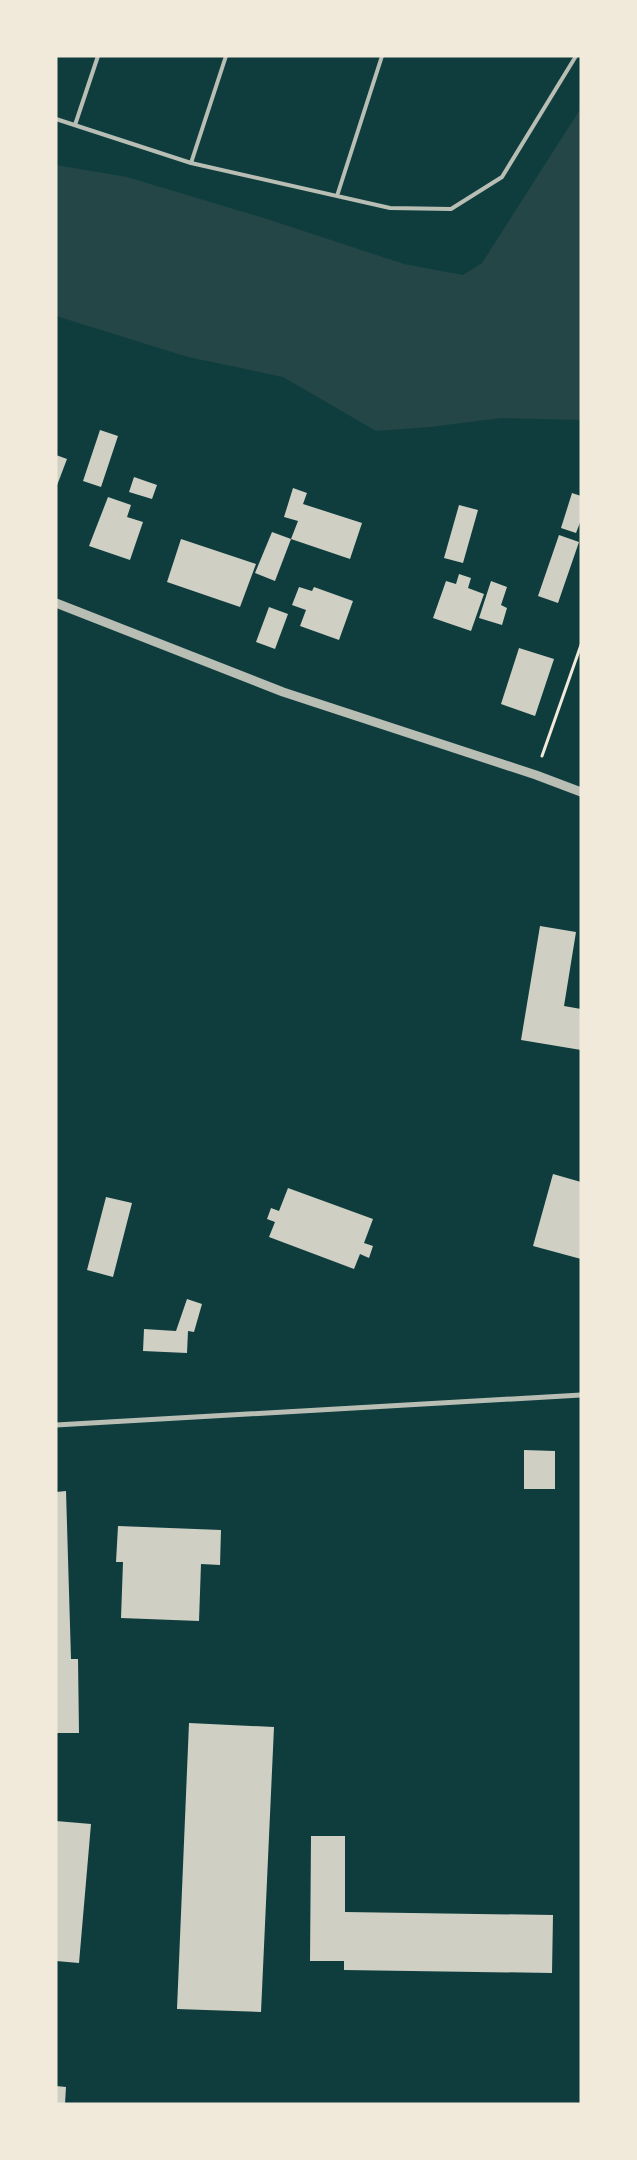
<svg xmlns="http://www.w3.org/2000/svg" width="637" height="2160" font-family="'Sofia Sans Condensed',sans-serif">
<rect width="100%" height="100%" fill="#0f3d3e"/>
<!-- green -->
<path fill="#244646" d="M581,108v312l-80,-2 -71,9 -54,4 -93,-54 -95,-20 -132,-41v-151l71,12 140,42 137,45 59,11 19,-12z"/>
<!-- building -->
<path fill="#cfcfc3" d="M100,430l18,6 -17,51 -18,-6z
M56,455l11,4 -11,29z
M134,477l23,8 -5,14 -23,-7z
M293,488l14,5 -4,11 59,19 -12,36 -59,-20 7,-18 -14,-4z
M572,493l9,3v24l-5,13 -15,-5z
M108,497l23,8 -4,12 16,5 -13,38 -41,-14z
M459,505l19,5 -15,53 -19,-5z
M272,532l19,7 -16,42 -20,-8z
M559,535l20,7 -21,61 -20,-7z
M181,539l75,25 -16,43 -73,-25z
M459,574l12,4 -3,10 16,6 -13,37 -38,-13 13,-37 10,3z
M491,581l16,6 -6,18 6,3 -5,17 -23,-7z
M299,587l13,4 2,-4 39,14 -14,39 -39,-14 6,-16 -14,-5z
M269,607l19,7 -13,35 -19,-7z
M519,648l35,11 -19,57 -34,-12z
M540,926l36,6 -12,74 17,3v41l-60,-10z
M553,1174l28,8v77l-48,-13z
M288,1188l85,31 -9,24 9,3 -4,12 -9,-4 -6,15 -85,-32 6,-15 -8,-3 4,-11 8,3z
M106,1197l26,6 -19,74 -26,-7z
M187,1299l15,5 -8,28 -6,-1 -1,22 -44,-2 1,-22 32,2z
M524,1450l31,1v38h-31z
M66,1491l5,168h7l1,74h-23v-241z
M118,1526l103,4 -1,35 -19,-1 -2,57 -78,-3 2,-56h-7z
M189,1723l85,4 -13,285 -84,-3z
M56,1821l35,3 -12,139 -23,-2z
M311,1836h34v76l208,3 -1,58 -208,-3v-9h-34z
M56,2086l10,1 -1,17h-9z"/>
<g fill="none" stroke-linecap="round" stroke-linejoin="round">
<!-- path -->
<path stroke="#f1e9da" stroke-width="3" d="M542,756l39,-111"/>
<!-- service -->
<path stroke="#b8beb3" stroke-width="4" d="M56,119l135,44 199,45 61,1 51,-32 74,-121
M75,125l23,-69
M191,163l35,-107
M337,196l45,-140"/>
<!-- minor -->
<path stroke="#b8beb3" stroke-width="5" d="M56,1425l525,-30"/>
<!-- tertiary -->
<path stroke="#b8beb3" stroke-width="9" d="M56,603l227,89 253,83 45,17"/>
</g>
<!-- border -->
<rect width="637" height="2160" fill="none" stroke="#f1e9da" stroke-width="115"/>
</svg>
